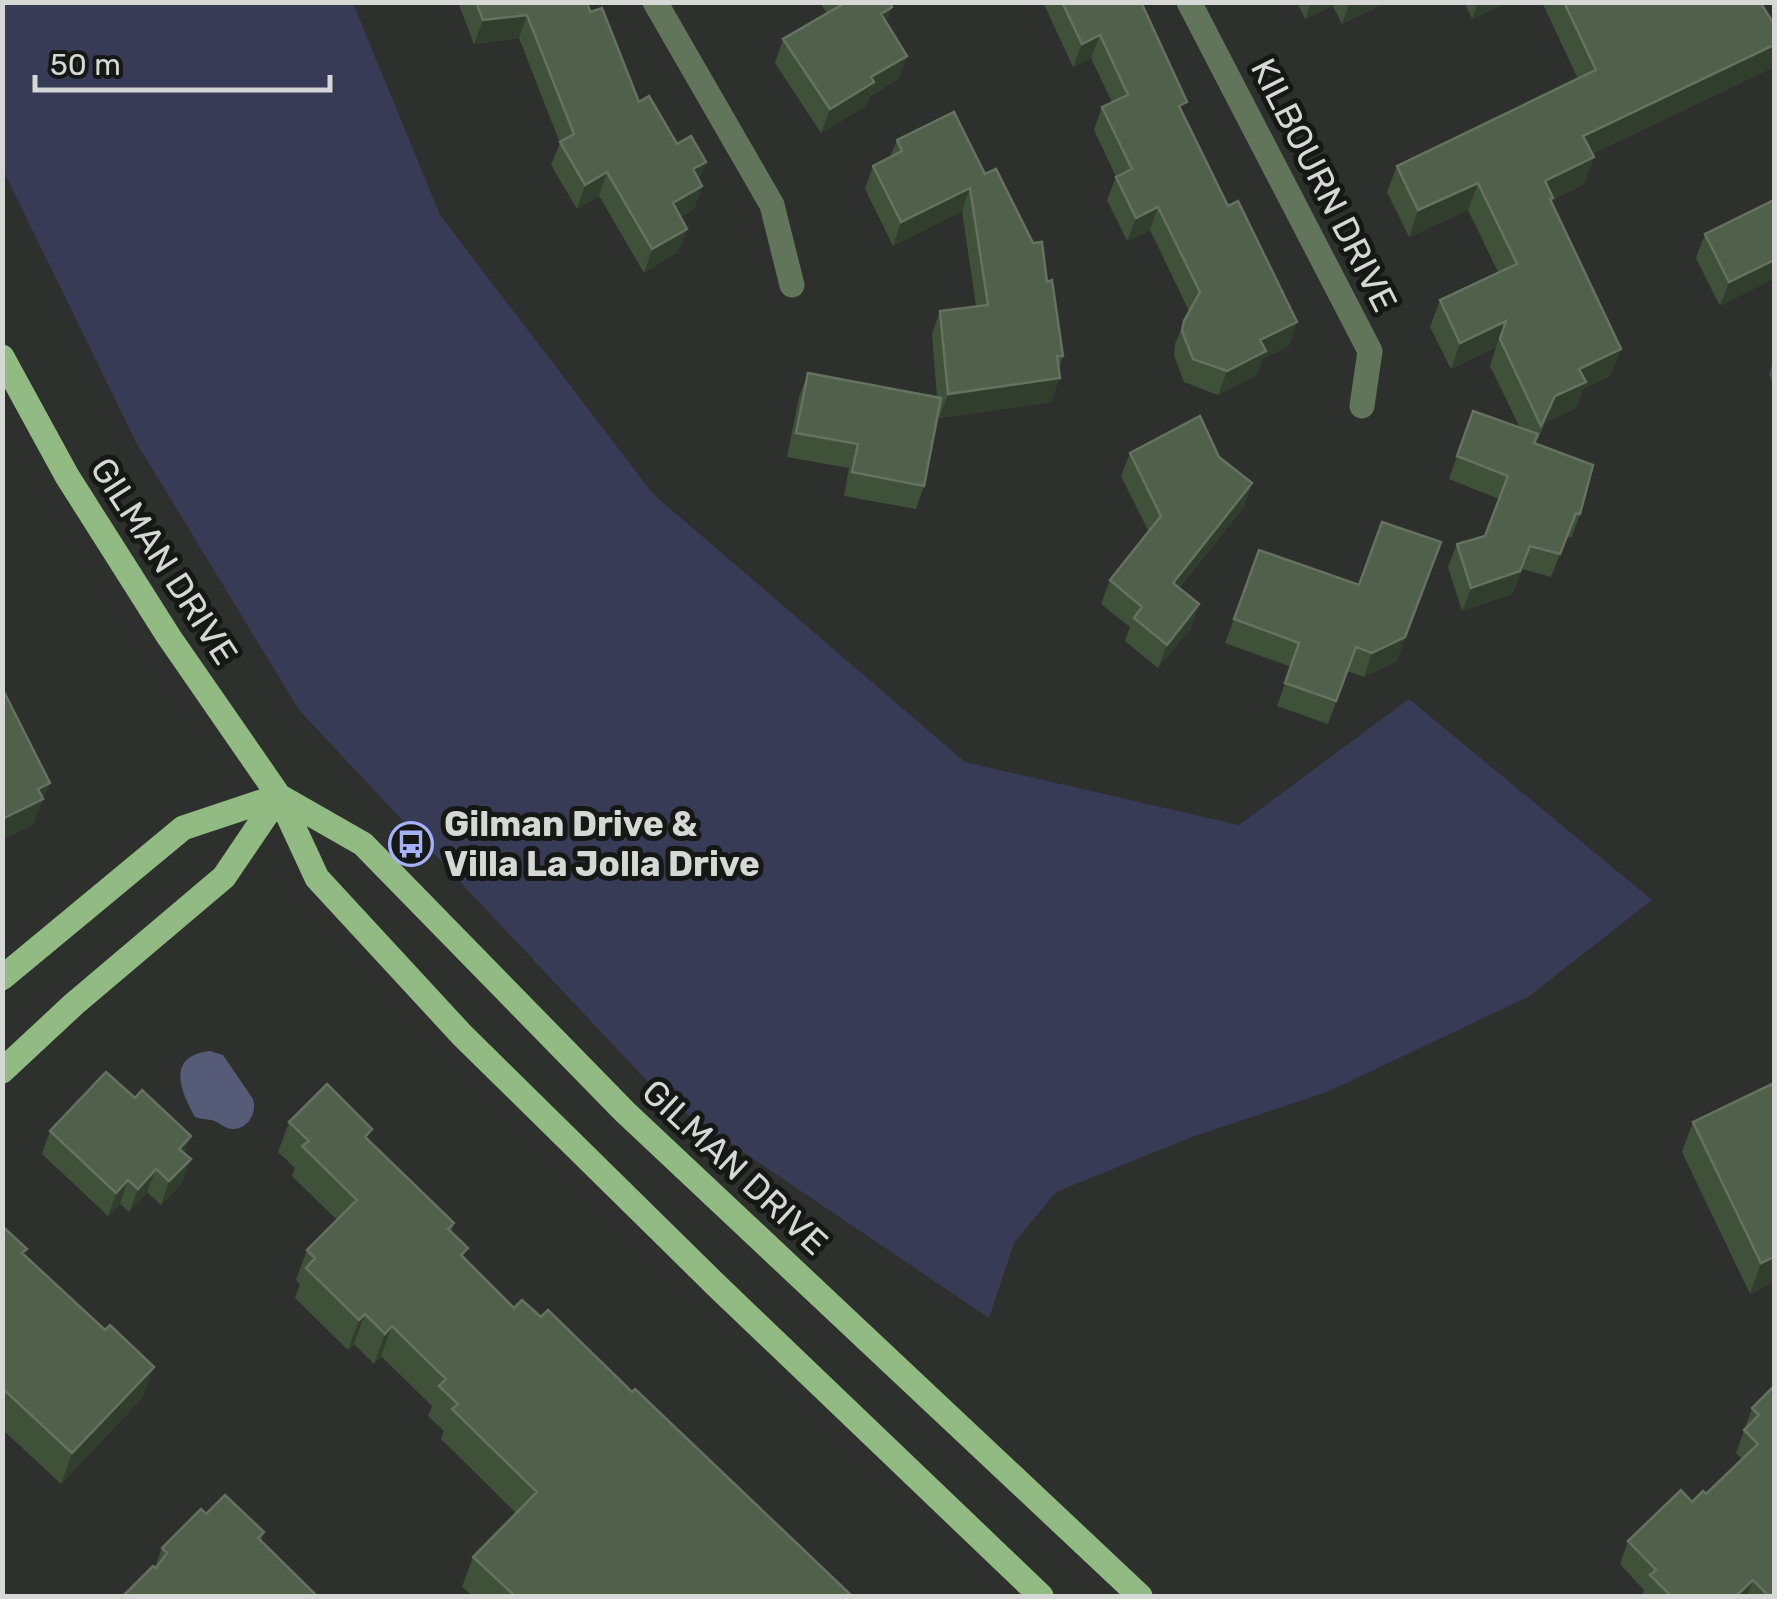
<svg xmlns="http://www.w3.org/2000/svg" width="1777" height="1599" font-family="Rubik,sans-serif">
<rect width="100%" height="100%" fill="#2d302c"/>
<!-- green -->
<path fill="#373b55" d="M3,2l350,1 87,212 213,279 312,268 274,63 170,-126 243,201 -124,97 -201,95 -135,45 -136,55 -42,51 -25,75 -326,-220 -364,-388 -163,-268 -133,-272z"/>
<!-- water -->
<path fill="#565b78" d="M210,1051l13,4 30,44c4,13 -4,29 -19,30 -9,1 -15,-8 -23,-9 -5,-1 -11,-1 -16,-3 -16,-28 -28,-61 15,-66z"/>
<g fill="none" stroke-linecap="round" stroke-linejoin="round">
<!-- minor -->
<path stroke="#61755a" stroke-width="25" d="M655,2l117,203 20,80
M1189,2l181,349 -8,55"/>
<!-- major -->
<path stroke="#91bb82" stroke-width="25" d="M2,357l65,119 102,161 110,159 38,82 145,157 255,251 324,310
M279,796l84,48 262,268 515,484
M2,978l181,-150 96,-32
M2,1071l72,-67 150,-127 55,-81"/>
</g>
<!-- wall -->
<path fill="#40513a" d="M460,2h127l52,100 63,84 -8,23 -13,8 6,12 -9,23 -34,21 -45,-77 -22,13 -26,-44 9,-22 -41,-105 -45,6 -15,-39z
M820,2h69l3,5 -6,15 21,34 -9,23 -29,18 -3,9 -45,27 -46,-70 8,-24 44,-25z
M1043,2h98l42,111 106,233 -26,12 -6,17 -39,20 -34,-13 -10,-27 1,-11 14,-33 -39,-81 -23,11 -20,-41 9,-23 -22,-47 8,-23 10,-5 -21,-44 -18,9z
M1297,2h90l-45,22 -9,-18 -28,13z
M1464,2h44l-36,17z
M1542,2h217l15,65 -182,87 2,3 -10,27 -32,16 -1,2 60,173 -28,14 -7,19 -30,14 -10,22 44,70 -9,24 -4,-2 -16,41 -29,-8 -10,25 -50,17 -14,-44 9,-23 28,-8 14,-37 -50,-20 24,-68 47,17 -30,-62 6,-19 -45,22 -21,-42 10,-27 58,-28 -30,-62 -59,27 -22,-45 10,-26 181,-87z
M897,140l88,34 62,108 16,74 -4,13 -8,33 -112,16v-6l-15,74 -8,23 -72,-13 5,-28 -62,-11 12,-60 9,-24 129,25 -5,-64 8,-23 36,-5 -14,-95 -69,35 -28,-57 8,-23 17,-9z
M1774,200l-54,106 -24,-48 9,-24z
M1774,359v27l-5,-12z
M1130,453l114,54 -65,81 12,40 -33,40 -33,-27 5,-14 -29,-23 9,-24 39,-48 -28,-56z
M1259,550l138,111 -33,16 -17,-6 -19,53 -51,-18 14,-39 -66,-24z
M289,1122l79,18 86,83 -3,9 13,27 50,49 27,9 91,75 220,204h-379l-11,-9 11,-30 43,-44 -75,-74 3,-8 -16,-15 4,-10 -51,-50 -7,8 -20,-20 -6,6 -53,-52 5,-14 -4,-4 11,-30 30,-30 -45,-44 3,-8 -17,-16z
M1693,1122l81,160 -24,12 -68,-142z
M50,1131l134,23 -2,29 -21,22 -14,-13 -18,20 -9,-8 -12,12 -66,-62z
M2,1226l22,29 119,142 -82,87 -59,-55z
M1774,1386v210h-132l2,-6 -24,-26 8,-23 78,-47 36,-35 -6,-6 16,-45z
M206,1514l58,18 -3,9 -106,26 7,-19z"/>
<!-- shaded-wall -->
<path fill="#323e2d" d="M1311,2h23l-1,4 -28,13z
M1350,2h37l-45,22z
M1478,2h30l-36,17z
M892,7l-9,24 -2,-17z
M527,15l-8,23 -45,6 9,-24z
M1100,35l-9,23 -18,9 9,-23z
M1774,45v22l-200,96 9,-27z
M907,56l-9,23 -29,18 -3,9 -45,27 9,-24 41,-32z
M1594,157l-10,27 -32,16 -9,24 2,-43z
M706,162l-9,23 -4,-16z
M607,172l-8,24 -22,13 8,-24z
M1478,183l-10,27 -59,27 9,-27z
M702,186l-8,23 -29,18 8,-24z
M970,188l-8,23 -69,35 8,-24z
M1158,207l-8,23 -23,11 9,-23z
M687,229l-9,23 -34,21 8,-24z
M1774,260v19l-54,27 9,-24z
M1506,321l-10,26 -45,22 9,-26z
M1297,322l-8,24 -26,12 -6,17 -39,20 9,-24 33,-31z
M1621,349l-10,26 -28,14 -7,19 -30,14 -14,31 23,-57 24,-27z
M1060,378l-9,24 -112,16 9,-24z
M1252,483l-8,24 -80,99 9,-23z
M1441,542l-44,119 -33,16 8,-24z
M1530,546l-18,48 -50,17 9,-23z
M1199,604l-8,24 -33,40 9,-23z
M50,783l-17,42 -31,15v-21l36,-30z
M191,1136l-9,23 -3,-10z
M191,1159l-9,24 -21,22 8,-24z
M156,1169l-9,23 -18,20 9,-23z
M128,1180l-8,24 -12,12 8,-23z
M1774,1257v25l-24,12 11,-31z
M365,1314l-11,30 -6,6 11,-30z
M392,1326l-11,30 -7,8 11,-30z
M154,1367l-11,30 -82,87 11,-31z
M1753,1580l-6,16h-11z"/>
<!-- building -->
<path fill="#50604b" stroke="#657260" stroke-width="2.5" d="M476,2h111l3,10 12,-4 37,94 10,-6 28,48 14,-8 15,26 -13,7 9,17 -29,17 14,26 -35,20 -45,-77 -22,13 -25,-43 14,-8 -47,-119 -44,5z
M843,2h46l3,5 -11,7 26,42 -36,21 3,5 -44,27 -47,-70 60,-35z
M1062,2h79l46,100 -8,4 49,100 10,-5 59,121 -37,18 6,11 -39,20 -34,-12 -11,-28 2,-10 16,-29 -42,-85 -22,11 -20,-41 16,-8 -30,-62 26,-12 -28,-60 -18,9z
M1564,2h196l14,22v21l-191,91 11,21 -49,24 8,17 -3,1 71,150 -42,20 7,13 -31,14 -14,30 -41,-87 6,-18 -46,22 -20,-43 77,-36 -39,-81 -60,27 -21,-44 199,-96z
M954,112l31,62 11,-5 37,74 9,-1 5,40 5,-2 11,76h-6l3,22 -112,16 -8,-83 48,-6 -18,-117 -69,34 -28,-56 29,-15 -5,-11z
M1774,200v60l-45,22 -24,-48z
M808,373l133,25 -17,88 -72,-14 6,-28 -62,-11z
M1473,411l65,23 -4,9 59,22 -13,49 -4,-1 -16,41 -30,-8 -10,25 -49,17 -14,-44 28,-8 23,-60 -51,-20z
M1200,416l19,41 33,26 -79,100 26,21 -32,41 -33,-27 8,-11 -32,-27 51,-64 -31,-63z
M1382,522l59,20 -36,95 -33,16 -16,-6 -20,54 -51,-18 14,-40 -65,-24 25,-69 100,35z
M2,688l48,95 -12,6 5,10 -41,20z
M106,1072l29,26 7,-8 49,46 -12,13 12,10 -22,22 -13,-12 -18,20 -10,-9 -12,13 -66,-62z
M1774,1083v174l-13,6 -68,-141z
M327,1084l45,45 -7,8 89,86 -6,6 20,19 -7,7 53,53 8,-8 19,17 7,-7 84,82 3,-3 217,207h-337l-42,-39 64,-65 -85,-83 6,-5 -19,-18 7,-7 -54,-53 -7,8 -20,-20 -6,6 -53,-52 9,-10 -8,-8 50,-50 -55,-54 7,-5 -20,-19z
M2,1226l25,23 -5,4 83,77 5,-5 44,42 -82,86 -70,-65z
M1774,1386v210h-5l-16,-16 -17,16h-65l-21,-21 6,-5 -28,-29 53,-51 11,12 11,-11 3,3 52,-50 -14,-14 15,-15 -7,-7z
M225,1495l39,37 -6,6 59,58h-194l30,-30 3,2 11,-15 -5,-5 39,-39 5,5z"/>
<!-- icons -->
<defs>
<g id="bus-ring" transform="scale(2.25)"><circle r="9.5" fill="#161816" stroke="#a6b1fc" stroke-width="1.5"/><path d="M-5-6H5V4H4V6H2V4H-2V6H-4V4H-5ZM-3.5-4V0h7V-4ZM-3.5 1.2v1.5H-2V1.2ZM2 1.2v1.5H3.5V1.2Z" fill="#a6b1fc"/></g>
</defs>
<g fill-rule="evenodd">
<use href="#bus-ring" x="411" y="844"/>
</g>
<g text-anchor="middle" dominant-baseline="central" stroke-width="10" stroke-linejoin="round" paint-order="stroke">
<!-- street labels -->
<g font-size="35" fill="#d6d8d6" stroke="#161816">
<text transform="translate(1324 185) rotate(63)">KILBOURN DRIVE</text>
<text transform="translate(164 561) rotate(57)">GILMAN DRIVE</text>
<text transform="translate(735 1167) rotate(43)">GILMAN DRIVE</text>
</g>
<!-- poi labels -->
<g font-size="35" font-weight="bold" fill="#d6d8d6" stroke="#161816" text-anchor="start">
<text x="444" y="824">Gilman Drive &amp;<tspan x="444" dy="40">Villa La Jolla Drive</tspan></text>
</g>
</g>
<!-- border -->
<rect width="1777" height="1599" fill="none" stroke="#d6d8d6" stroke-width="10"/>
<!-- scale -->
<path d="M35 75v15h295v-15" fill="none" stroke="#d6d8d6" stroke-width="5"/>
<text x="50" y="75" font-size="30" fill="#d6d8d6" stroke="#161816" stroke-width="8" paint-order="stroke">50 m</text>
</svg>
